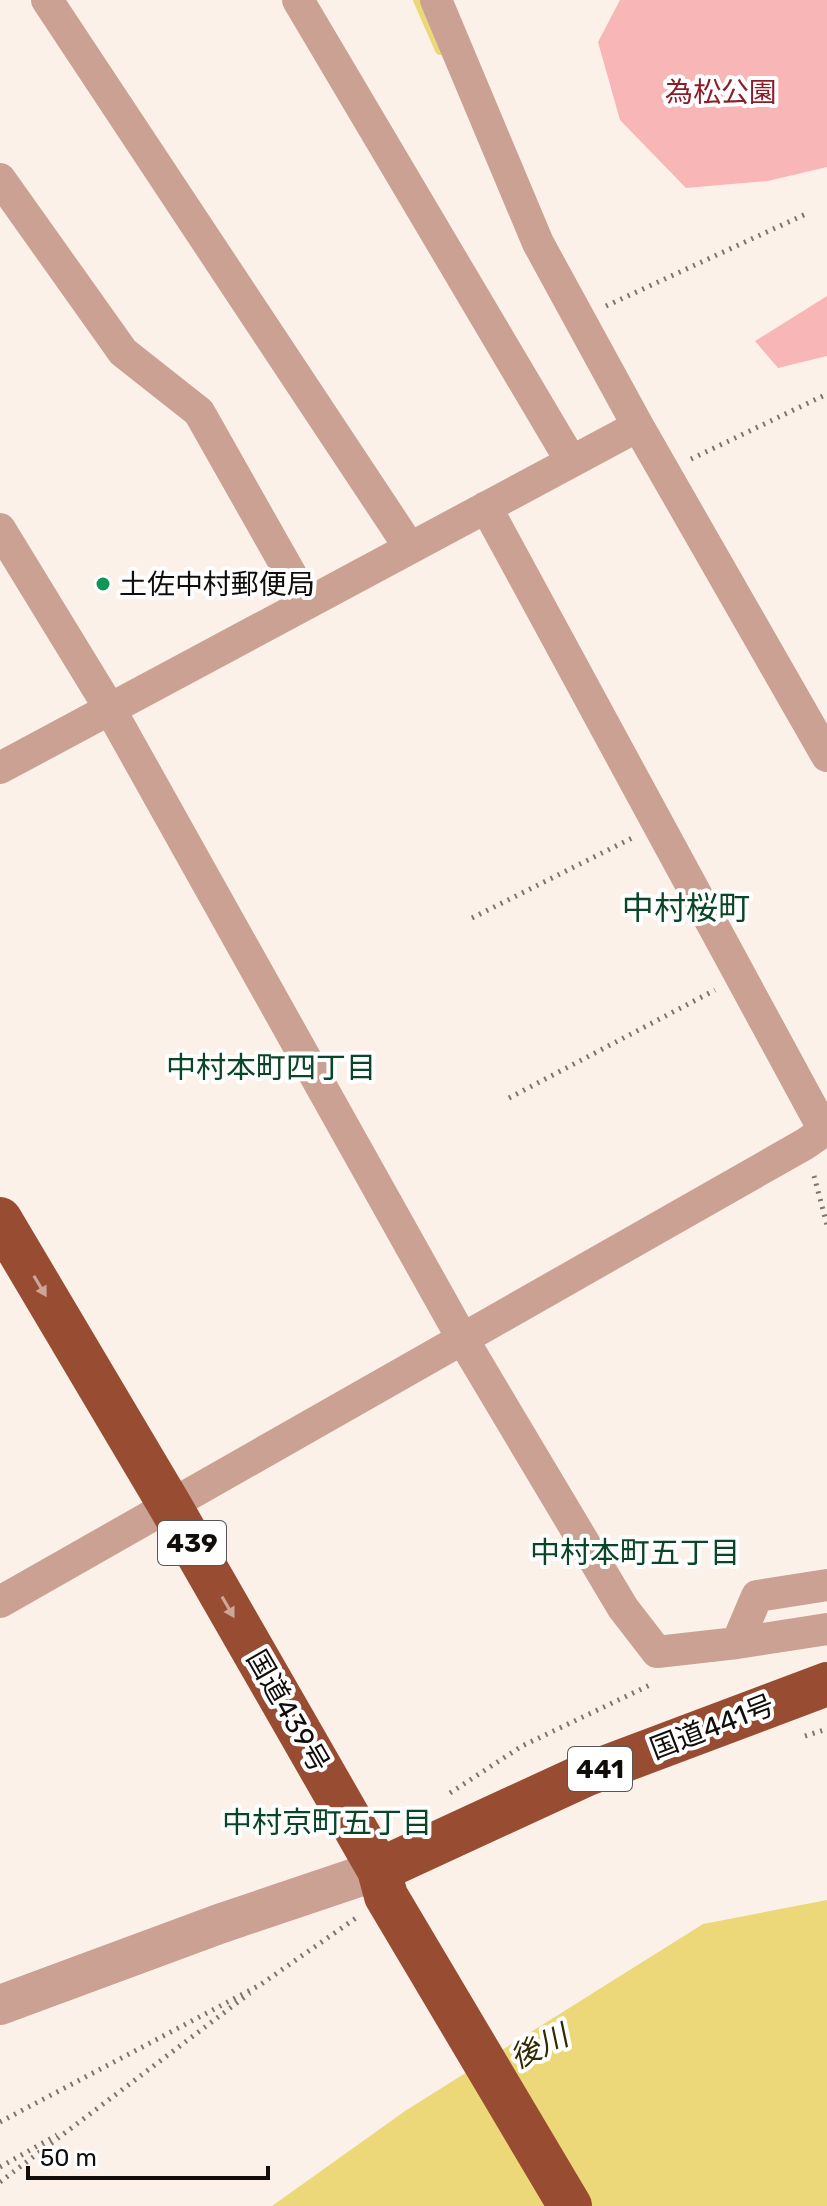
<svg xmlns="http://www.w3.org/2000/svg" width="827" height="2206" font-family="Rubik,'Noto Sans JP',sans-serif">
<rect width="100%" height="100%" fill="#fcf1e8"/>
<!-- green -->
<path fill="#f8b7b6" d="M620,0h207v167l-59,14 -82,7 -66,-68 -22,-78z
M827,296v60l-49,12 -23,-27z"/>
<!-- water -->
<path fill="#edd879" d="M827,1900v306h-555l133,-95 298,-187z"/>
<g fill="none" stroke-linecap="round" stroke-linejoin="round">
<!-- stream -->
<path stroke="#edd879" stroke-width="10" d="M418,0l22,50"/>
<!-- path -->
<path stroke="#7c7670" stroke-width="5" stroke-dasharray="2 6" stroke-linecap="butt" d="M606,306l202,-93
M691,459l136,-65
M472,918l160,-80
M509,1098l206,-108
M814,1176l13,49
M805,1736l22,-7
M450,1793l72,-47 130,-62
M0,2122l260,-137 96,-67
M0,2167l57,-32
M0,2182l250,-189"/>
<!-- minor -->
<path stroke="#caa193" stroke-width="32" d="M47,0l363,548
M298,0l273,461
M436,0l102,243 100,183 189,330
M0,179l123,173 76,60 108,191
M486,507l338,623
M0,529l110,180 352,629 161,270 34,44 80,-9
M0,768l638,-342
M827,1585l-70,11 -20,47 90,-14
M0,1602l805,-458 22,-15"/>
<!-- tertiary -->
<path stroke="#caa193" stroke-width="40" d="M0,2005l219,-81 160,-54"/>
<!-- trunk -->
<path stroke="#984c32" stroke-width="44" d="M0,1219l169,285 210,366 7,26 184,310
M379,1870l206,-95 242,-91"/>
</g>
<!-- one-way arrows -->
<defs><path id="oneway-solid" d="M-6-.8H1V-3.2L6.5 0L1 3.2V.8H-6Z" transform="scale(2)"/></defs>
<g fill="#cca698">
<use href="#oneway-solid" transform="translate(40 1286) rotate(59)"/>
<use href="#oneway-solid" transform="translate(228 1607) rotate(60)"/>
</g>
<!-- markers -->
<circle fill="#0d9757" stroke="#fff" stroke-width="3" cx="103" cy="584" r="8"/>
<g text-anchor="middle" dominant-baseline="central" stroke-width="8" stroke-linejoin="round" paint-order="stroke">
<!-- shield labels -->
<g fill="#fff" stroke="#585654" stroke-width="2">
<rect x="158" y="1521" width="68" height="44" rx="6"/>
<rect x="568" y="1747" width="64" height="44" rx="6"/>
</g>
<g font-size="26" font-weight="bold" fill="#100d0a">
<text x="192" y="1543">439</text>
<text x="600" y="1769">441</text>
</g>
<!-- park labels -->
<g font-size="28" fill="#8d1c29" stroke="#fff">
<text x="721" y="92">為松公園</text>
</g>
<!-- poi labels -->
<g font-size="28" fill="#100d0a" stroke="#fff" text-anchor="start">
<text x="119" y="584">土佐中村郵便局</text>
</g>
<!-- street labels -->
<g font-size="28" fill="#100d0a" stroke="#fff">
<text transform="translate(288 1711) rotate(60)">国道439号</text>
<text transform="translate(712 1727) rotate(-21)">国道441号</text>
</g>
<!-- neighbourhood labels -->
<g font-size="30" fill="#094527" stroke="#fff">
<text x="271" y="1068">中村本町四丁目</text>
<text x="635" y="1553">中村本町五丁目</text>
<text x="327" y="1823">中村京町五丁目</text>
</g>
<!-- water labels -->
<g font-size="30" font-style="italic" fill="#322900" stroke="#fff">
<text transform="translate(539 2047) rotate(-26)">後川</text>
</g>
<!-- quarter labels -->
<g font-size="32" fill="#094527" stroke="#fff">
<text x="686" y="908">中村桜町</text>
</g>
</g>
<!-- scale -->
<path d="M28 2166v12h240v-12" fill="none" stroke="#100d0a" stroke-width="4"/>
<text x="40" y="2166" font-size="24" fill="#100d0a" stroke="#ffffff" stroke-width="6" paint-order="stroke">50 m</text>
</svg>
